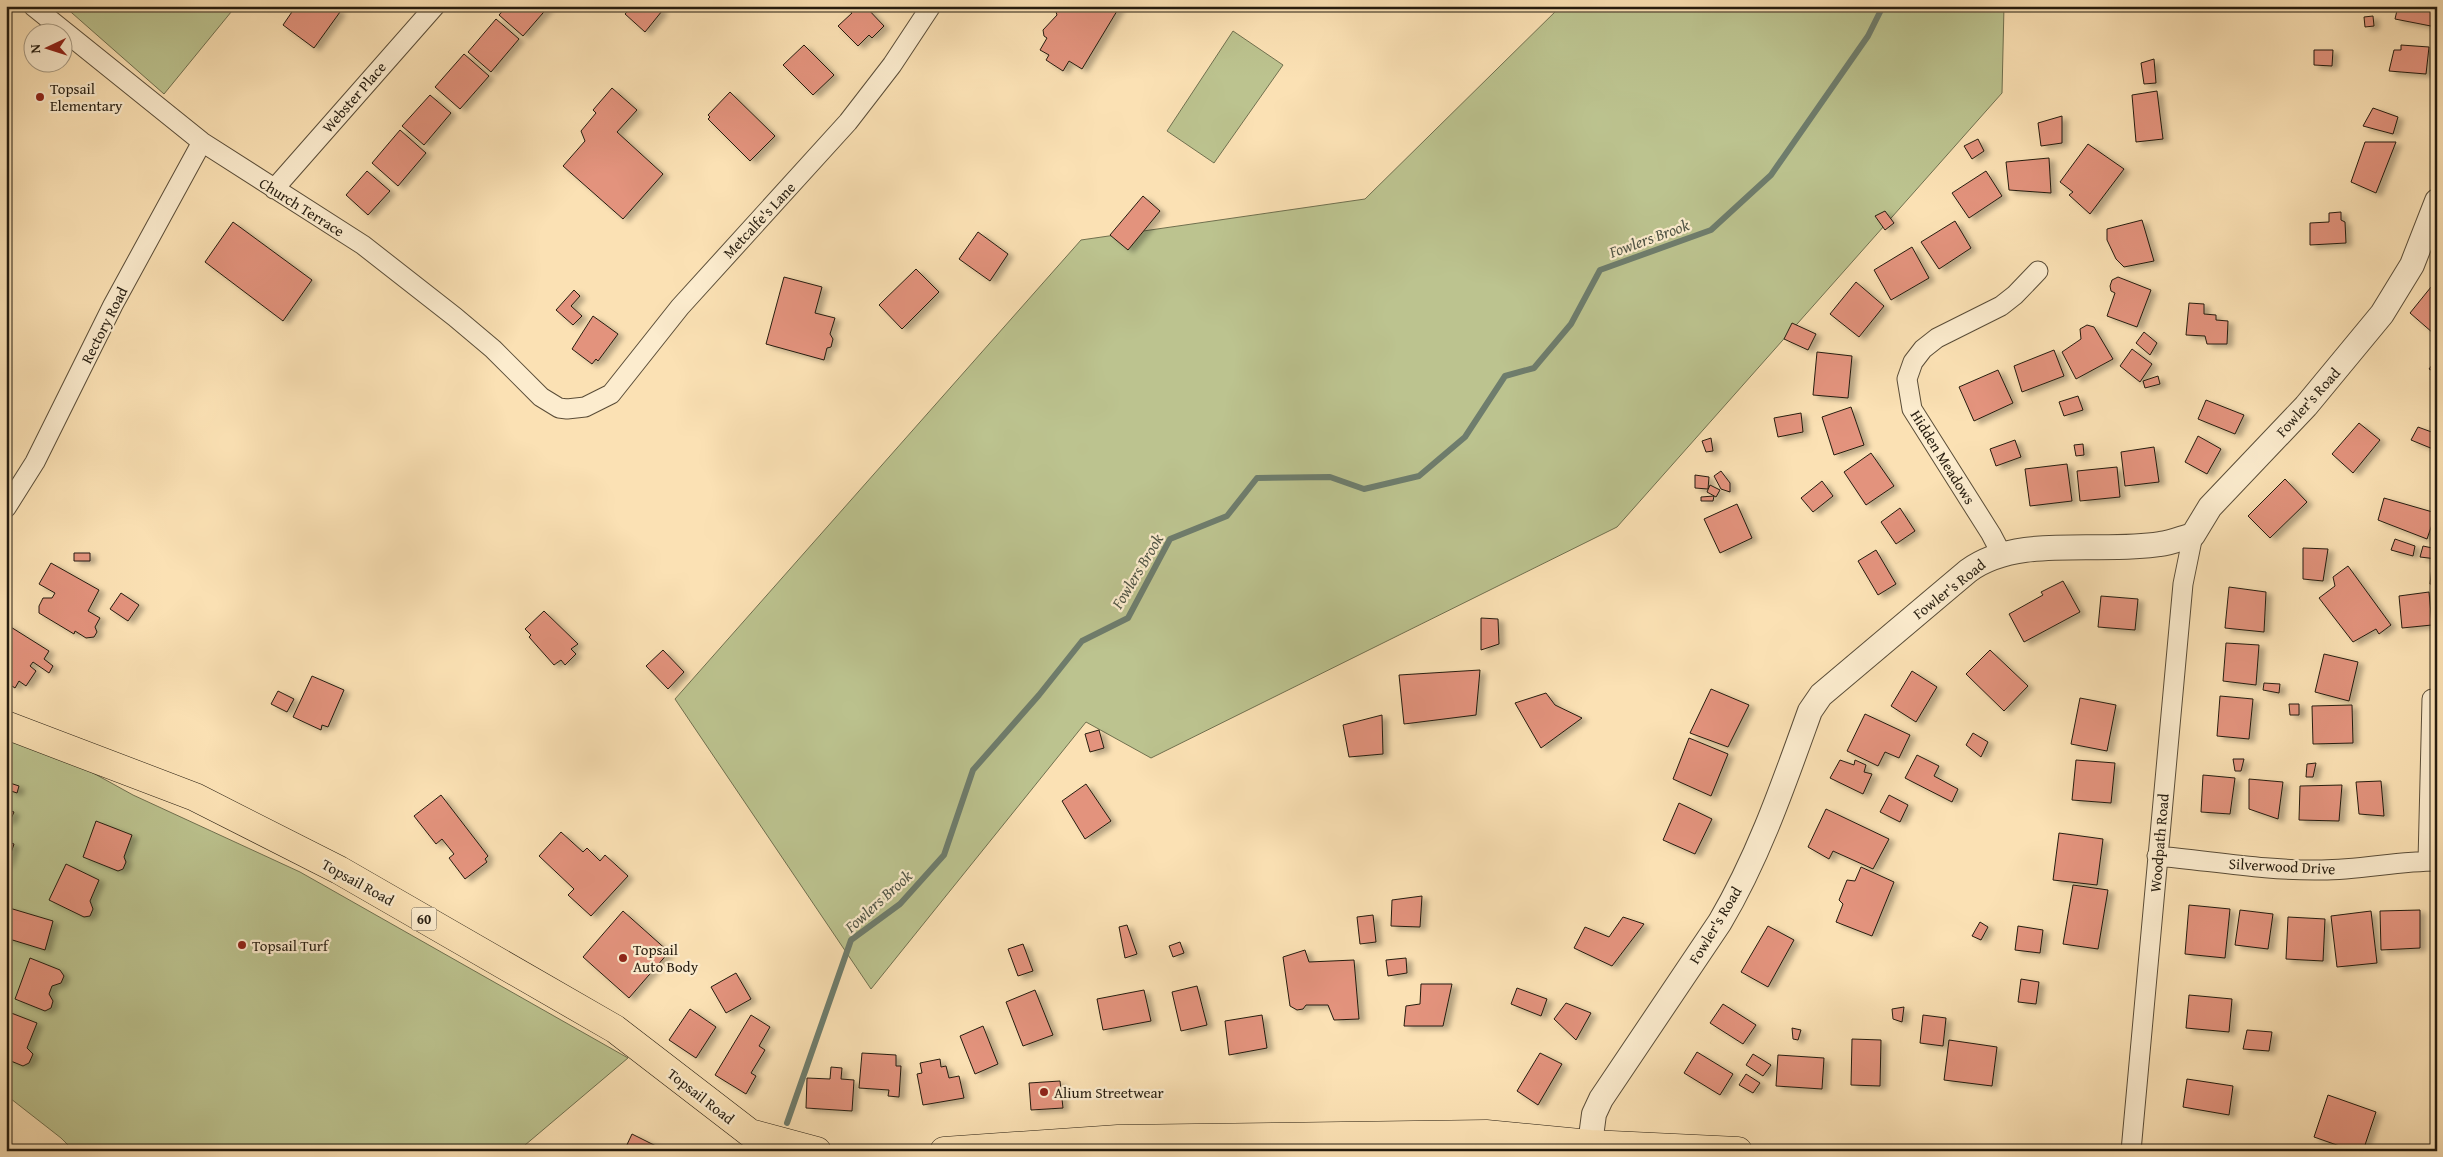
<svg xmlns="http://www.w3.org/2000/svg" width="2443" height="1157" font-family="'Gentium Book Plus',serif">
<defs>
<filter id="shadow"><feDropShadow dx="5.5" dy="3" stdDeviation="2.5" flood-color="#0004"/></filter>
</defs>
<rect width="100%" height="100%" fill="#fbe1b4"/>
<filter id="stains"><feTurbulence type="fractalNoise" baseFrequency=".004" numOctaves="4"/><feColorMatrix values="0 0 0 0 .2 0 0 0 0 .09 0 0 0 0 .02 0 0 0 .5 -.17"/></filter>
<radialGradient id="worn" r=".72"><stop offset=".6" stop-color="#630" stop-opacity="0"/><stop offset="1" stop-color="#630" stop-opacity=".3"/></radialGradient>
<!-- green -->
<path fill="#bcc38f" stroke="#70704f" d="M64,6h172l-72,88z
M1561,6h443l-2,87 -385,434 -466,231 -65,-36 -215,267 -196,-290 406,-459 284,-41z
M1233,31l50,34 -69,98 -47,-32z
M6,725l127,70 167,77 328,186 -110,93h-444l-13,-13 -55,-43z"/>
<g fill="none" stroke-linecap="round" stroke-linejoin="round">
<!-- stream -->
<path stroke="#6e7d6d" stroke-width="6" d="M787,1123l64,-183 49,-36 44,-49 29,-85 66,-75 43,-54 46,-23 42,-79 57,-23 30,-38 73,-1 34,12 55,-13 46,-39 40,-61 29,-8 37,-44 29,-54 111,-40 60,-55 97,-139 15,-30"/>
</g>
<!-- building -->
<path fill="#e3937d" stroke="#251c0f" filter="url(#shadow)" d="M296,6h36l8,6 -26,36 -31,-23z
M507,6h42l-26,30 -24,-21z
M632,6h25l5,5 -17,21 -20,-18z
M848,6h17l19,20 -12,12 -3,-3 -11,11 -20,-20 14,-13 -6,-5z
M1057,6h63l-38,63 -13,-8 -6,10 -17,-11 3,-5 -9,-5 7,-12 -3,-2 -1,-6 14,-15 -2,-6z
M2398,6h39l-1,21 -41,-8z
M2373,16l1,10 -9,1 -1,-10z
M496,19l23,20 -28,33 -23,-20z
M804,45l30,30 -21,20 -30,-30z
M2401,45l28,2 -3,27 -37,-3 5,-21h7z
M2314,50h19l-1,16 -18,-1z
M464,54l25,22 -29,33 -25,-22z
M2154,59l2,24 -12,1 -3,-21z
M612,88l25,22 -20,22 46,42 -40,45 -60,-53 22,-25 -4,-10 15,-18 -3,-3z
M2157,91l6,48 -27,3 -4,-47z
M730,92l45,44 -25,25 -42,-42 2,-2 -2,-2z
M430,95l21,18 -27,32 -22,-19z
M2373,108l25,9 -5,17 -30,-8z
M2062,116v27l-21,3 -3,-23z
M400,130l26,23 -28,33 -26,-23z
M1978,139l6,12 -12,8 -8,-13z
M2365,142h31l-20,51 -25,-11z
M2088,144l36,25 -34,45 -21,-19 4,-3 -13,-10z
M2049,158l2,35 -42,-3 -3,-28z
M367,171l23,20 -22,24 -22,-20z
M1986,171l16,25 -33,22 -17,-25z
M1143,196l17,15 -32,39 -18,-15z
M1885,211l9,12 -9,7 -10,-14z
M2341,212v8l4,2 1,21 -36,2v-22l19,-1v-9z
M2142,220l12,41 -30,6 -8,-8 -9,-19v-11z
M1955,221l16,27 -32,21 -18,-27z
M233,222l79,58 -29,41 -78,-59z
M978,232l30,22 -18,27 -31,-22z
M1912,247l17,31 -38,22 -17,-30z
M916,269l23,23 -37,37 -23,-24z
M784,277l38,10 -7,26 20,5 -5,16 3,5 -2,8 -4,1 -3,12 -58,-16z
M2118,277l33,13 -14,37 -30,-11 8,-23 -4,-2 -1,-5 2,-6z
M1856,282l28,24 -25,31 -29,-23z
M2431,287l6,4v37l-4,5 -23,-20z
M574,290l6,6 -9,10 11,10 -9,9 -17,-15z
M2189,303l15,1v10l12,1v5l12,1 -1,23h-20l-2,-8 -19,-1z
M593,316l25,18 -20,27 -2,-2 -4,5 -20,-15z
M1792,323l24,11 -8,16 -24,-11z
M2087,325l7,2 19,32 -37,20 -14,-27 19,-13 -1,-10z
M2144,332l13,11 -7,12 -14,-12z
M2132,349l20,15 -12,18 -20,-16z
M2054,350l10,26 -42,16 -8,-26z
M1817,352l35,4 -4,42 -35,-3z
M2436,360h1v13l-8,-4z
M1998,370l15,33 -39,18 -15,-34z
M2158,376l2,8 -15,4 -2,-7z
M2078,396l5,14 -19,6 -5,-14z
M2206,400l38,15 -9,19 -37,-15z
M1851,407l13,38 -30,10 -12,-38z
M1801,413l2,19 -25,5 -4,-19z
M2359,423l21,17 -27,33 -21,-19z
M2418,427l19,7 -4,15 -22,-9z
M2198,436l23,13 -14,25 -22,-12z
M1711,438l2,13 -7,1 -4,-11z
M2015,440l6,17 -25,9 -6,-17z
M2083,444l1,11 -8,1 -2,-11z
M2154,447l5,35 -34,4 -4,-34z
M1871,453l23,33 -28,19 -22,-33z
M2067,464l5,37 -42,5 -5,-37z
M2117,467l3,30 -40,4 -3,-30z
M1721,471l9,12v9l-9,-3 -7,-13z
M1695,475l14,2 -1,12 -13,-1z
M2285,479l22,23 -37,36 -22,-22z
M1822,481l11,15 -20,16 -12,-14z
M1710,485l10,5 -4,7 -9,-5z
M1714,496l-1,5h-12v-4z
M2384,498l52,15 -9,26 -49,-19z
M1737,504l15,34 -32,15 -16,-34z
M1900,508l15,23 -19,13 -15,-22z
M2395,539l20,7 -2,10 -22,-6z
M2423,546l14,3v10l-17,-2z
M2303,548l25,1 -5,32 -20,-2z
M1876,550l20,34 -18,11 -20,-34z
M74,553h16v8h-16z
M51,563l48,27 -11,21 12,7 -5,9 2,5 -3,5 -8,1 -11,-7 -1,3 -35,-21v-7l4,-8h9l3,-5 -16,-9z
M2348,566l43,59 -12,9 -3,-5 -23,13 -34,-44 16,-12 -2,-9z
M2432,567h5v18l-7,-1z
M2063,581l17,31 -56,30 -15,-28 34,-19 -2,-3z
M2229,587l37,5 -2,40 -39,-4z
M2429,592l3,33 -30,3 -3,-32z
M121,593l18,12 -11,16 -18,-12z
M2101,596l37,3 -3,31 -37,-3z
M544,611l34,33 -7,5 5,5 -11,11 -4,-5 -7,5 -25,-28 2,-2 -6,-6z
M1481,618l17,1 1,25 -18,6z
M6,624l43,27 -5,8 9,7 -4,7 -16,-11 -3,4 6,5 -10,15 -7,-5 -4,7 -9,-6z
M2226,643l33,2 -3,40 -33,-4z
M663,650l21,22 -16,17 -22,-23z
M1990,650l38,36 -24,25 -38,-37z
M2324,654l34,8 -9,39 -34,-9z
M1480,670l-4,45 -72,9 -5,-49z
M1912,671l25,16 -21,35 -25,-16z
M312,676l32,14 -16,37 -6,-2 -1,5 -28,-13z
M2264,683l16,1 -1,9 -16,-3z
M1711,689l38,16 -21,42 -38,-14z
M278,691l16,8 -7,13 -16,-8z
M1546,693l9,12 27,13 -41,30 -26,-45z
M2220,696l33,3 -4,40 -32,-3z
M2080,698l36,7 -9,46 -36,-7z
M2289,704h10v11h-9z
M2352,705l1,38 -40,1 -1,-38z
M1865,714l45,21 -11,23 -14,-6 -7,14 -31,-15z
M1382,715l1,39 -34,3 -6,-32z
M1099,730l5,18 -14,4 -5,-18z
M1973,733l15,9 -7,15 -15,-12z
M1689,738l39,16 -17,42 -38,-17z
M1917,755l22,11 -5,10 24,13 -6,13 -47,-24z
M2233,759h11l-3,12h-6z
M1840,760l14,5 1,-5 11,5 -2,7 8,2 -9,20 -33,-16z
M2076,760l39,3 -4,40 -39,-3z
M2316,763l-3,14h-7l1,-13z
M2203,775l32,3 -5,36 -29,-2z
M2249,779l34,3 -5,37 -29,-10z
M2381,781l3,35 -25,-2 -3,-32z
M10,783l9,3 -2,7 -9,-3z
M1086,784l25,37 -26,18 -23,-38z
M2342,785l-3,36 -40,-1 1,-34z
M441,795l47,61 -3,3 2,3 -22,17 -16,-21 5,-4 -12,-15 -6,5 -22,-28z
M1889,795l19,10 -8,17 -20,-10z
M1679,803l33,16 -17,35 -32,-14z
M6,809l8,3 -4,9h-4z
M1826,809l63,30 -16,30 -40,-18 -4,8 -21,-12z
M96,821l36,14 -8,22 2,5 -3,7 -5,2 -35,-14z
M561,832l22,20 4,-4 13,13 5,-6 23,21 -37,40 -23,-21 6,-6 -35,-33z
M2059,833l44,6 -6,46 -44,-5z
M6,841l8,3 -7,21h-1z
M66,864l33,16 -9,21 3,8 -3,7 -6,1 -35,-17z
M1861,867l33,15 -22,54 -36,-14 7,-18 -4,-4 8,-20 8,1z
M2073,885l35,5 -10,59 -35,-5z
M1422,896l-2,31 -29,-1 1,-26z
M2189,905l41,4 -5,49 -40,-4z
M2434,906h3v31h-5z
M6,907l47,14 -8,29 -39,-12z
M2240,910l33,4 -5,35 -33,-4z
M2420,910v38l-39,2 -1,-39z
M623,911l46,41 -40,46 -46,-41z
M2371,911l6,52 -40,4 -6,-51z
M1373,915l3,27 -16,2 -3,-27z
M1623,917l21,7 -32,42 -38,-18 11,-21 24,10z
M2288,917l37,2 -2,42 -37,-2z
M1980,922l8,5 -7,13 -9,-4z
M1127,925l10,29 -12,4 -6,-31z
M1768,926l26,14 -26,47 -27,-15z
M2018,926l25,4 -3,23 -25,-3z
M1180,942l4,11 -11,4 -4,-11z
M1023,944l10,27 -15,5 -10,-27z
M1305,950l4,12 45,-2 5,59 -25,1 -6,-15h-22l-3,4 -6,1 -7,-4 -7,-49z
M30,958l30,12 4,6 -3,7 -9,3 -3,8 4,7 -2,7 -6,3 -30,-12z
M1406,958l1,15 -19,3 -2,-16z
M736,973l15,26 -25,14 -15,-26z
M2021,979l18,3 -3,22 -18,-2z
M1421,984h31l-9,42h-39l2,-20 14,-2z
M1197,986l10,39 -26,6 -9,-39z
M1517,988l30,11 -6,17 -30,-12z
M1035,990l18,45 -30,11 -17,-44z
M1144,990l7,31 -48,9 -6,-31z
M2189,995l43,4 -3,33 -43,-4z
M1566,1003l25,10 -15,27 -22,-21z
M1723,1004l33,21 -13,19 -33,-21z
M1904,1007l-2,15 -9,-3 -1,-10z
M690,1009l26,18 -20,31 -27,-18z
M6,1011l31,12 -10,25 6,6 -4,9 -6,3 -17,-7z
M751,1015l19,12 -11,19 6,4 -14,23 5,3 -10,18 -31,-19z
M1262,1015l5,33 -38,7 -4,-34z
M1923,1015l23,3 -3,28 -23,-3z
M983,1026l15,38 -23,10 -15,-38z
M1792,1028l9,2 -3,10 -5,-1z
M2247,1030l25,2 -3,19 -26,-2z
M1852,1039l29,1 -1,46 -29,-1z
M1949,1040l48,7 -5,39 -48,-6z
M1697,1052l36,22 -13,21 -36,-22z
M862,1053l34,2v11h5l-2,31 -11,-1 1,-6 -30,-2z
M1540,1053l22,11 -24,41 -21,-14z
M1753,1054l18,11 -8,11 -17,-11z
M1778,1055l46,3 -2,31 -46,-3z
M940,1059l1,8 5,-1 3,12 10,-2 5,22 -41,7 -6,-31 5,-1 -2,-10z
M831,1067l11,1 -1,11 13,1 -2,31 -46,-3 1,-30 23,1z
M1746,1074l14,9 -7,10 -14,-8z
M2187,1079l46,7 -4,29 -46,-8z
M1060,1081l3,27 -32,2 -2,-27z
M2328,1095l48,17 -13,39h-9l-40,-14z
M632,1134l34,17h-42z"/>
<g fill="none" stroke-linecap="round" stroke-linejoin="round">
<!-- minor casing -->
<g stroke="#5a4d38" stroke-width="21">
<path id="minor" d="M33,6l169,136 161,103 92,72 38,32 48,48 18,11 8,1 18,-2 26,-13 69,-87 168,-185 44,-57 39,-59
M274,189l161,-183
M6,508l29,-46 78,-157 89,-163
M2001,553l-10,-19 -79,-125 -5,-30 6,-17 10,-13 14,-11 64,-32 14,-11 23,-24
M2157,856c55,5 110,15 165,14 38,0 76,-9 115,-9
M2428,861l4,-162
M2131,1151l52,-567 10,-49"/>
</g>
<!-- tertiary casing -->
<g stroke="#5a4d38" stroke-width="26">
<path id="tertiary" d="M1590,1144l4,-30 7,-15 119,-177c39,-66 64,-139 90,-211l11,-16 147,-124c50,-37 132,-17 192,-27 11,-1 22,-6 33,-9l17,-28 96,-101 76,-92 30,-49 25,-64"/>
</g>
<!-- primary casing -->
<g stroke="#251c0f" stroke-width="29">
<path id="primary" d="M6,725l189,72 144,73 276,159 135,104 67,18
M944,1151l174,-12 368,-5 104,10 148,7"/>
</g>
<!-- minor -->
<use href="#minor" stroke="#fcecce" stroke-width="19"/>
<!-- tertiary -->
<use href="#tertiary" stroke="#fcecce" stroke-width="24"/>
<!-- primary -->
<use href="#primary" stroke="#fbe1b4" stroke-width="28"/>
</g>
<!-- markers -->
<g fill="#8f2418" stroke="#fcecce" stroke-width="2">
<circle cx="40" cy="97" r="5"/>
<circle cx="242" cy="945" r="5"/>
<circle cx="623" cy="958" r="5"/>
<circle cx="1044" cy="1092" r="5"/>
</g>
<g text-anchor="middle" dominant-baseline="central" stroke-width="4.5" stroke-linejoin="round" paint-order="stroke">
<!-- shield labels -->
<rect fill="#fcecce" stroke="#665a48" stroke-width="1" x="411.5" y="907.5" width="25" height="23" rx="4"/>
<g font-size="14" font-weight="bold" fill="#251c0f">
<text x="424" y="919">60</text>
</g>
<!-- poi labels -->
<g font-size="15" fill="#251c0f" stroke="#fcecce" text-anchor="start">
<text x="50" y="88">Topsail<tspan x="50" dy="17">Elementary</tspan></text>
<text x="252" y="945">Topsail Turf</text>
<text x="633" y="949">Topsail<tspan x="633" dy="17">Auto Body</tspan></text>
<text x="1054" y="1092">Alium Streetwear</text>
</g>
<!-- street labels -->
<g font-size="15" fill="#251c0f" stroke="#fcecce">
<text transform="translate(354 97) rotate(-49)">Webster Place</text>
<text transform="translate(302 207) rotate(32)">Church Terrace</text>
<text transform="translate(759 220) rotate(-47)">Metcalfe's Lane</text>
<text transform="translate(104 325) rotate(-63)">Rectory Road</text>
<text transform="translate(2308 402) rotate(-48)">Fowler's Road</text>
<text transform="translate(1943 457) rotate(58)">Hidden Meadows</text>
<text transform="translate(1949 589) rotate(-38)">Fowler's Road</text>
<text transform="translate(2159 843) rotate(-85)">Woodpath Road</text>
<text transform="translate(2282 866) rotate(3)">Silverwood Drive</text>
<text transform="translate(358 882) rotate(29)">Topsail Road</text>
<text transform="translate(1715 925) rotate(-59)">Fowler's Road</text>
<text transform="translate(701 1096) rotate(38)">Topsail Road</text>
</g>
<!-- water labels -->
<g font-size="16" font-style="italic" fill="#505546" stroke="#fcecce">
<text transform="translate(1649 238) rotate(-20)">Fowlers Brook</text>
<text transform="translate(1137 571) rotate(-59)">Fowlers Brook</text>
<text transform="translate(878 901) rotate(-42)">Fowlers Brook</text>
</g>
</g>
<!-- margin -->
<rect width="2443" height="1157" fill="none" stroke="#fbe1b4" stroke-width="25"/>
<rect x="8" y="8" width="2428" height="1142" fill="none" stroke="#251c0f" stroke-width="2.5"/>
<rect x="12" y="12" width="2418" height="1132" fill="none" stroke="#251c0f"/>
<!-- north arrow -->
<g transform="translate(48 48) rotate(266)"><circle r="24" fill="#fcecce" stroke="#a69982"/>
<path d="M0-4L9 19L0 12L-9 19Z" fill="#8f2418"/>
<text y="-8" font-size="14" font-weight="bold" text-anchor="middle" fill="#251c0f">N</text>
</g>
<rect width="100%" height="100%" filter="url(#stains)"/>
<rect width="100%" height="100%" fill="url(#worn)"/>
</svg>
